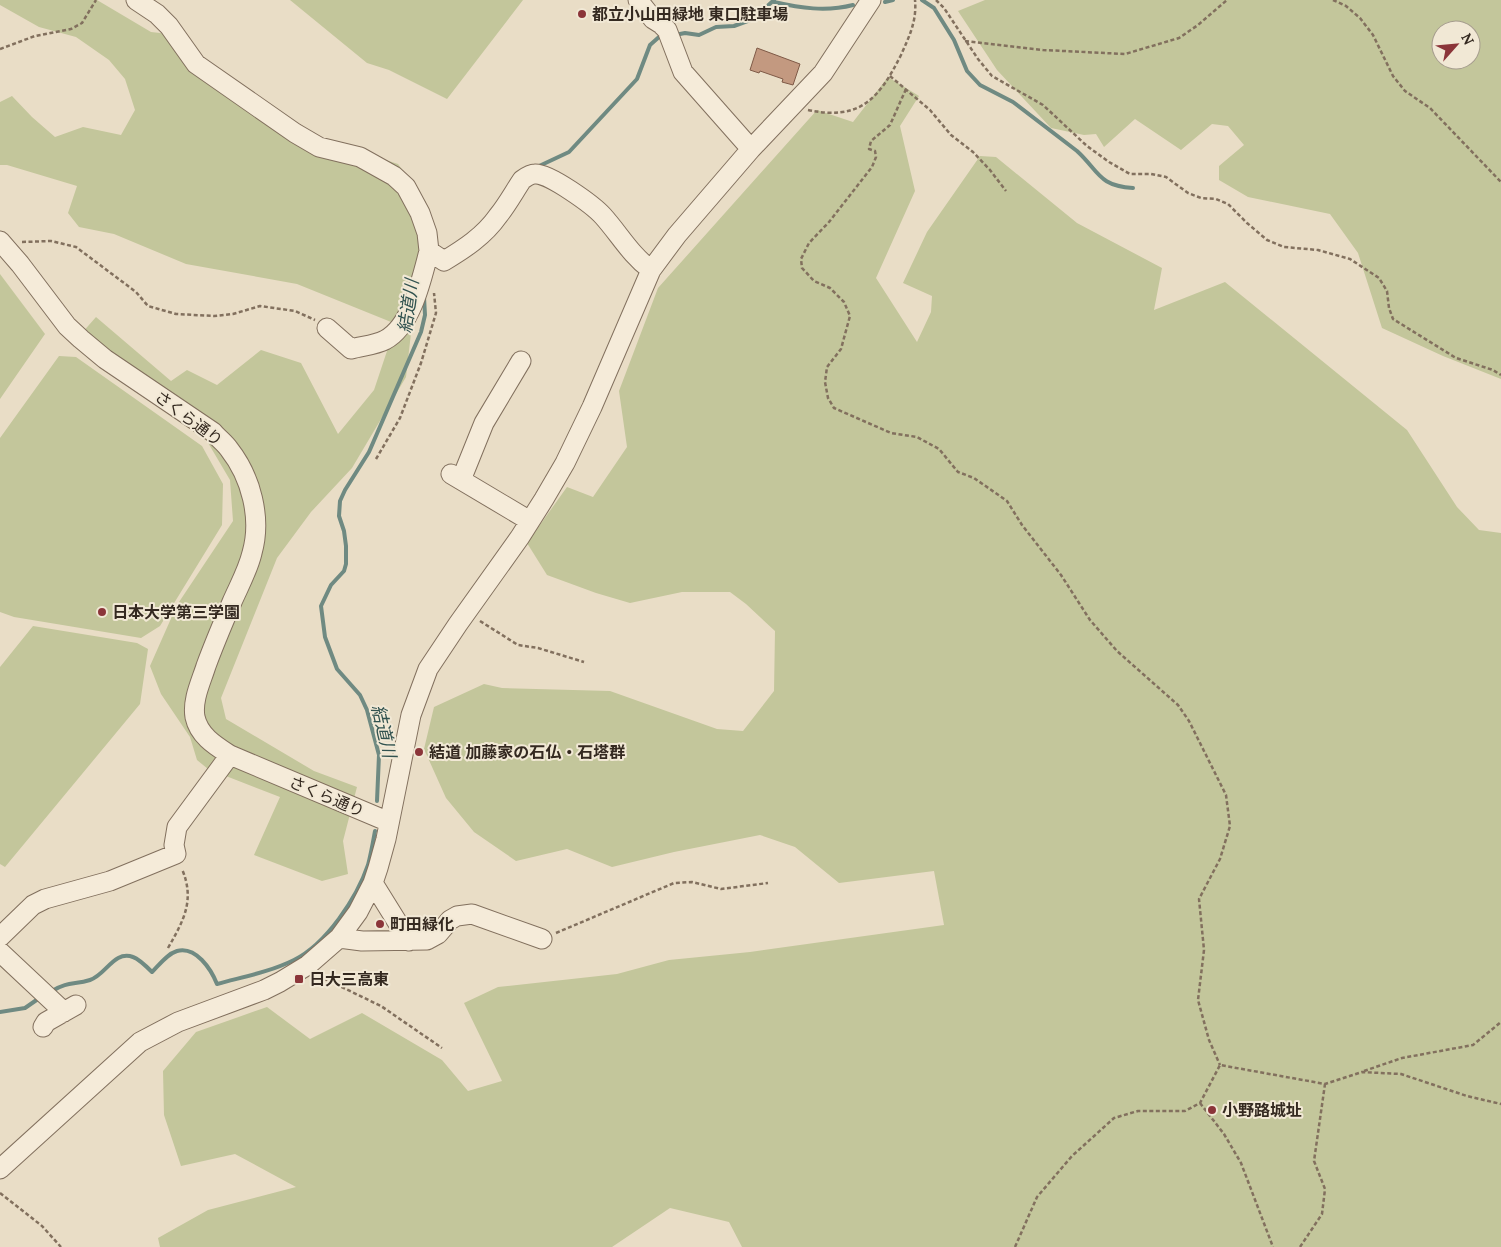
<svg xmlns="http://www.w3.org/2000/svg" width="1501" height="1247" font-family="Lora,'Noto Sans JP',serif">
<rect width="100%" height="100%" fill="#e9ddc6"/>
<!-- green -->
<path fill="#c3c69b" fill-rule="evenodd" d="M0,0h97l54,32 27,3 33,40 113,65 74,24 28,38 -20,175 -54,91 -41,44 -34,46 -56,140 5,21 88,52 43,16 -14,54 5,33 -26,7 -68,-26 26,-58 -72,-28 -11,-9 -7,-23 -29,-43 -11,-28 27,-61 56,-84 -3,-41 -23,-39 -67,-47 -66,-52 22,-25 75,64 16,-11 30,15 44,-35 40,13 37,71 36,-44 22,-66 -99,-40 -111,-20 -72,-30 -35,-7 -11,-14 9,-27 -70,-21h-7v-63l12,-6 20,21 23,20 28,-10 38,8 14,-25 -10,-31 -16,-19 -33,-23 -37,-10 -39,-22z
M290,0h233l-76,99 -58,-29 -22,-7z
M985,0h516v379l-58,-23 -61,-28 -24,-75 -28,-39 -82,-17 -29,-17v-14l25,-21 -16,-19 -16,-2 -31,26 -46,-31 -31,28 -8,-13 -12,1 -33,-7 -54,-58 -39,-59zM1441,30h30v30h-30z
M888,77l31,19 -19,30 15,65 -39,87 41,64 14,-30 1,-16 -29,-13 24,-51 53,-76 16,1 81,66 85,45 -8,42 71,-28 182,148 50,77 22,23 22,3v714h-759l-13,-25 -59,-14 -58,39h-452l-2,-9 50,-28 88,-23 -61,-33 -54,12 -17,-51 -1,-44 33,-39 71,-25 43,32 52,-26 80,47 26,31 34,-10 -38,-78 34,-16 119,-13 52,-14 81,-8 194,-27 -10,-54 -95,12 -44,-36 -35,-12 -86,17 -62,15 -45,-18 -51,12 -42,-29 -28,-34 -22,-49 10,-42 50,-23 18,4 108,3 107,38 26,2 31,-40 1,-60 -29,-27 -16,-12h-48l-52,11 -34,-10 -49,-18 -20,-32 40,-56 26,10 34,-50 -8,-56 39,-103 159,-178 36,12z
M0,274l45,60 -45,65z
M59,356l17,1 126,89 21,38 -1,41 -62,101 -19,12 -127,-21 -14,-5v-174z
M33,626l104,17 11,6 -8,55 -135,163 -5,-3v-197z"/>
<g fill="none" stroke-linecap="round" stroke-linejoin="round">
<!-- stream -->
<path stroke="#6f8a82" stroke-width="4" d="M922,0l12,8 20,32 13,31 13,14 33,17 64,49c22,20 21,35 56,37
M774,2c26,6 52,10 79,3
M885,2l8,-2
M675,35l10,-2 14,2 17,-8 18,-1 19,-7 21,-19
M537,167l32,-15 68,-73 13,-34 9,-8h4
M377,801l2,-46 -12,-45 -7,-15 -23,-26 -12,-32 -4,-31 10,-21 13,-14 2,-7v-18l-2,-15 -5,-15 1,-15 5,-11 24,-38 52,-120 4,-17 -1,-18
M52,991c16,-10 23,-6 38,-11 16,-5 24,-30 43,-23 6,2 14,10 19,15 7,-7 15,-18 25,-21 19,-5 34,18 40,33 25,-7 53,-12 77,-24 32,-16 63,-62 74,-95 3,-11 5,-23 7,-34
M0,1012l25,-4 13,-9"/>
</g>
<!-- building -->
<path fill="#c39980" stroke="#7f5a47" d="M757,48l43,16 -7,21 -11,-3 1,-3 -23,-8 -1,2 -9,-3z"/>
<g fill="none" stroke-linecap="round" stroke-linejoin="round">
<!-- minor casing -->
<g stroke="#82705e" stroke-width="21">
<path id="minor" d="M136,0l21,14 12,12 27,38 99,69 24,14 41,10 34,19 12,11 14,26 7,20 2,18 15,10c20,-12 40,-25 54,-45 9,-11 16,-24 24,-36 4,-3 8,-6 13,-6 14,-1 58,31 68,42 17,19 27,38 48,54
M638,0l15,19 8,5 6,6 16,42 68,77
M0,241l20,23 47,62 14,13 24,20 108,73c5,6 12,11 16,17 22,28 33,69 23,104 -4,17 -13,33 -20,49 -9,21 -18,42 -26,64 -5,16 -14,34 -11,51 4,19 21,29 35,38l159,67
M327,328l24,21c11,-3 25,-4 34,-9 27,-14 37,-63 44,-89
M451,474l79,47
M461,480l23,-57 37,-62
M373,883l36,58
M0,937l33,-32 12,-6 65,-18 66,-27 -2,-9 3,-18 53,-72
M339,938l23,3 65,-1 11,-6 12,-14 7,-4 15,-2 70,25
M0,952l64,60
M43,1027l3,-5 30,-17
M0,1169l140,-127 38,-20 86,-32 16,-8 28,-17 31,-27 19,-26 15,-29 5,-15 8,-29 25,-124 17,-46 30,-45 62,-87 24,-38 21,-36 27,-56 59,-137 26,-35 74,-86 72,-76 48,-73"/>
</g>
<!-- path -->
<path stroke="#82705e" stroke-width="2.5" stroke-dasharray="4 2.5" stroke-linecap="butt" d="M936,0l8,8 34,51 14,17 51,29 44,41 22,16 21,12h21l15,3 22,16 13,5 15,1 12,5 19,19 20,17 17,7 34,3 32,9 29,19 8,13 2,17 4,11 63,39 37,12 8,5
M1333,0l13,6 14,12 13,17 20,41 12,15 25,17 71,74
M965,41l78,9 82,4 54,-16 19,-13 29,-25
M0,49l35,-13 36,-7 11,-6 14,-23
M890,76l40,34 21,25 22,17 17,18 16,21
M906,89l-16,36 -19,16 -2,8 6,2 1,6 -4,10 -43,55 -20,21 -8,16 1,9 12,13 16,7 14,14 6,14 -9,33 -14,18 -2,15 3,16 6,10 57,25 26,4 22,12 19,23 16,6 33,23 15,24 39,50 29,45 27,31 61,54 11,16 37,74 4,31 -10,33 -21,40 5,51 -6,50 11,40 11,25
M808,110c52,11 71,-11 93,-55 8,-18 16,-34 14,-55
M22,242l29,-1 25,6 60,45 12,14 28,8 38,2 19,-2 27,-8 35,5 20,9
M376,459l24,-41 21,-55 15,-50 -2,-20
M480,621l38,24 20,3 46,14
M556,933l118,-50 18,-1 29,7 47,-6
M168,948c16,-28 27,-48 14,-79
M319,974l6,5 56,27 61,42
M1364,1071l38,-13 71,-13 28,-23
M1200,1103l24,31 17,29 32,84
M0,1193l42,33 19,21
M1015,1247l22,-50 35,-41 42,-38 24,-7h47l15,-8 20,-38 105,19 37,-12 39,2 66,22 34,8
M1300,1247l22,-33 3,-25 -11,-28 11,-77"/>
<!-- minor -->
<use href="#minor" stroke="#f5ebd9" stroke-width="19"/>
</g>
<!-- markers -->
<g fill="#8b3539" stroke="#f1e8d5" stroke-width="2">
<circle cx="582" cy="14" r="5"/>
<circle cx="102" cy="612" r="5"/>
<circle cx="419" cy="752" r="5"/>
<circle cx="380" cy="924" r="5"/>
<rect x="294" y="974" width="10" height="10" rx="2.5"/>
<circle cx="1212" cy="1110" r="5"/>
</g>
<g text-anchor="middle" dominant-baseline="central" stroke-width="4" stroke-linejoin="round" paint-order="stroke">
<!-- poi labels -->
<g font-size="16" font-weight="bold" fill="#342920" stroke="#f1e8d5" text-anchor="start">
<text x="592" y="14">都立小山田緑地 東口駐車場</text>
<text x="112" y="612">日本大学第三学園</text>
<text x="429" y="752">結道 加藤家の石仏・石塔群</text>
<text x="390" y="924">町田緑化</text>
<text x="309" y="979">日大三高東</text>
<text x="1222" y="1110">小野路城址</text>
</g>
<!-- street labels -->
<g font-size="16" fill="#342920" stroke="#f1e8d5">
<text transform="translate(189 418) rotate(37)">さくら通り</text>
<text transform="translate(327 796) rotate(23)">さくら通り</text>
</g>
<!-- water labels -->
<g font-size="18" font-style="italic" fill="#31524f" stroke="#f1e8d5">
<text transform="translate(408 306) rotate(-82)">結道川</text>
<text transform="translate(384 731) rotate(77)">結道川</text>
</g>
</g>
<!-- north arrow -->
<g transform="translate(1456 45) rotate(63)"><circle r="24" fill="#f1e8d5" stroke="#a59c8d"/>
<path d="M0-4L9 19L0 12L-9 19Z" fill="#8b3539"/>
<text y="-8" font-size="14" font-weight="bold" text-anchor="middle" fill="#342920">N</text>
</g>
</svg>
